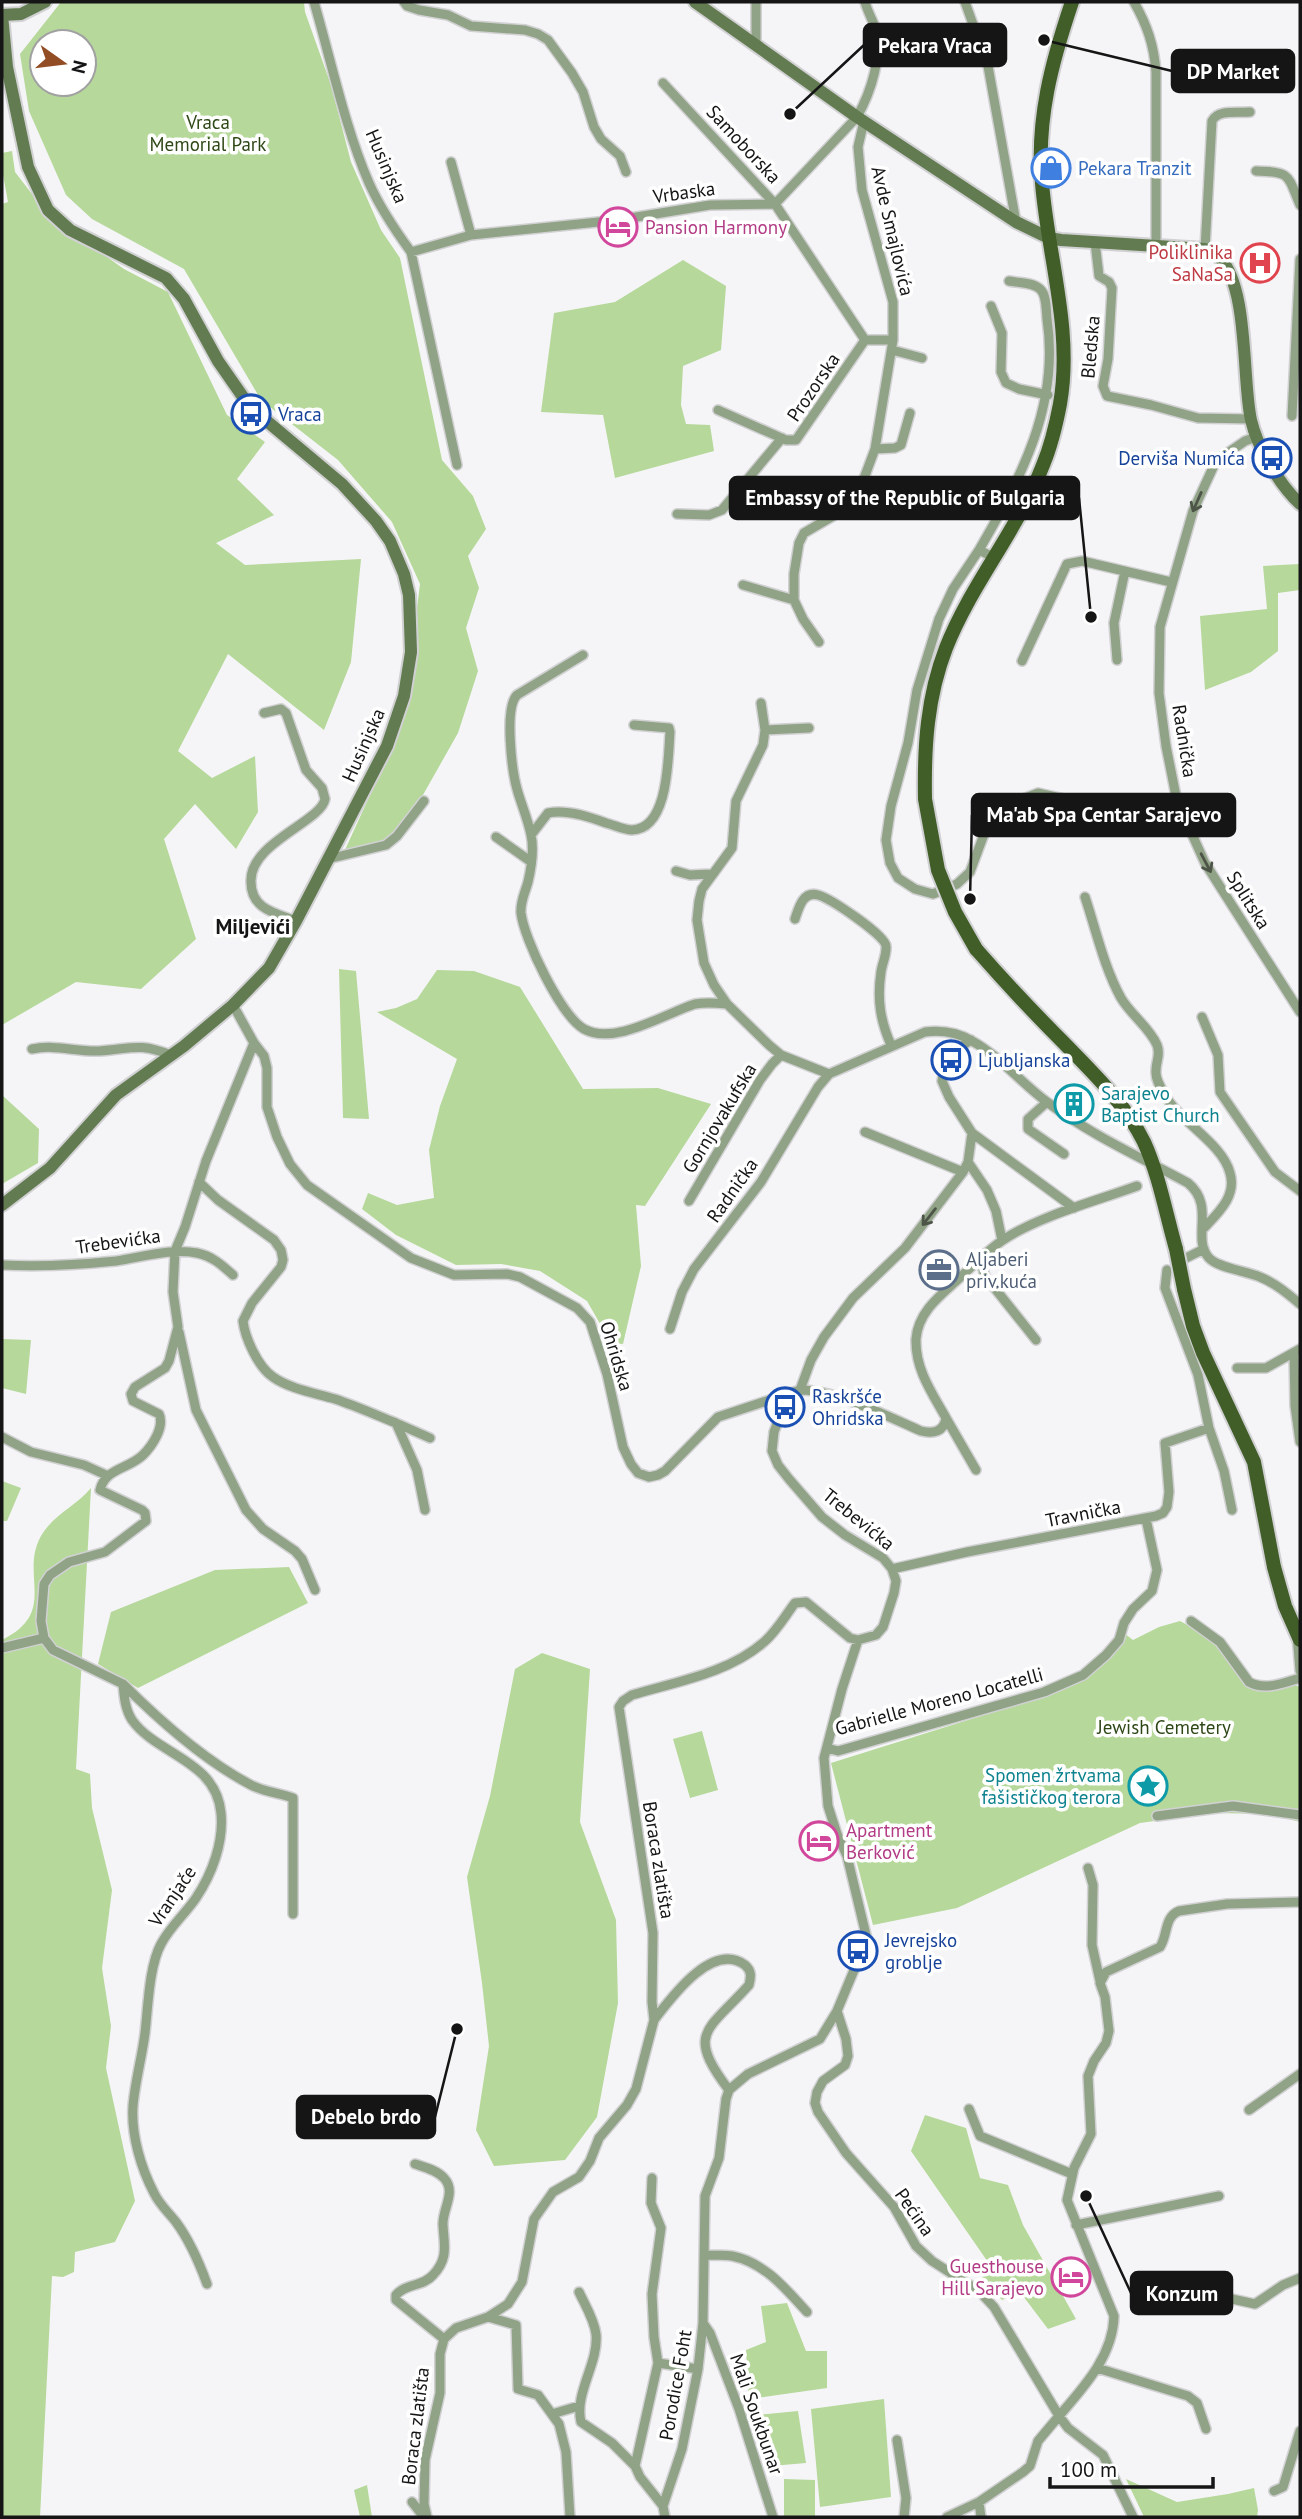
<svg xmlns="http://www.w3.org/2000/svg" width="1302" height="2519" font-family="'PT Sans',sans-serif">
<rect width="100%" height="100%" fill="#f5f5f7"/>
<!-- green -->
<path fill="#b6d89b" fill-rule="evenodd" d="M61,2h243l1,10 26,73 20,77 30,68 19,28 42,202 31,36 13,33 -18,27 11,32 -13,40 12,43 -20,62 -39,69 -30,38 -45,12 58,-127 18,-141 -28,-62 -54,-62 -77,-60 -77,-131 -92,-50 -26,-24 -37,-84 -9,-57zM42,42h42v42h-42z
M12,151l3,21 34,44 75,53 44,23 59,123 38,27 -28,37 37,36 -58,28 29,22 116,-6 -10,103 -27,68 -96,-76 -50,97 34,27 43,-22 3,56 -22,37 -41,-45 -31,35 32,100 -55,50 -65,-7 -74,43v-821l6,-2 -6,-33v-16z
M683,260l43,26 -5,64 -38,16 -2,39 5,19 24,1 4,26 -99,27 -12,-63 -62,-3 13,-99 61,-11z
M1300,564v26l-22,3v58l-27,21 -46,18 -5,-74 67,-7 -4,-43z
M339,969l17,2 13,148 -26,-1z
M437,970l37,1 46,16 63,102 75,-1 53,16 -66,102 -9,-1 5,61 -18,78 -12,-1 -24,-42 -47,-30 -39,-7 -45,1 -60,-30 -34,-26 6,-16 29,12 37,-7 -5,-48 11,-44 17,-47 -80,-47 19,-4 21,-9z
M2,1095l37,34 -1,34 -36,21z
M2,1339l29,1 -5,54 -24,-6z
M2,1481l19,7 -14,33h-5z
M91,1488l-15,281 14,5 2,34 20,82 -10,78 9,58 -5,42 29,133 -20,41 -40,10 -1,20 -11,5 -11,-1 -12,241h-38v-877c57,-28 17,-65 39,-104 12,-21 35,-30 50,-48z
M289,1567l19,36 -170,85 -40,-24 13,-52 104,-42z
M1180,1621c12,7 30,13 39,23 34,38 12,54 76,41l5,2v135l-32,-8 -56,-1 -72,10 -183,85 -84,17 -42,-162 229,-72 22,-11 42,-47 9,7 26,-13z
M542,1653l48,16 -10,153 36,98 2,83 -21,114 -32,43 -71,6 -18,-36 13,-84 -7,-63 -15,-106 23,-81 25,-127z
M702,1731l16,59 -28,8 -17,-59z
M925,2115l41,13 14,50 28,7 15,40 53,94 -28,10 -28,-37 -18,8 -20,-22 8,-13 -79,-114z
M787,2303l19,48h21v37l-78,11 -3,-49 20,-8 -5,-36z
M884,2399l7,98 -71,10 -9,-98z
M798,2411l8,52 -35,3 -13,-51z
M784,2479l31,1v37h-31z
M1126,2479l51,23 51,-8 26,-6 4,22 -1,7h-113z
M367,2485l5,32h-12l-6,-27z"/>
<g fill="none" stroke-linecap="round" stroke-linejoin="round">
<!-- street casing -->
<g stroke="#d1d1d3" stroke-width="12">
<path id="street" d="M314,2c17,58 31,126 55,181 11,25 26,47 42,69l46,213
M404,2l3,4 12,4 29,5 23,11 54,4 13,4 10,6 24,33 11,19 11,35 7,12 19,17 6,16
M756,2v42
M965,2l23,64 28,156
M1134,2c13,23 20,43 22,70v173
M663,83l112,121 90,136h28
M451,162l20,73
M1256,171c35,1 31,3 44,34
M775,204l82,-87c14,-25 26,-61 18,-90 -3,-8 -8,-17 -10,-25
M1095,242l4,34 10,6 3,6 -4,71 -5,27 4,10 44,9 47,13 53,1
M1205,249l7,-128c6,-12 25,-8 38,-9
M411,252l60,-17 147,-15 92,-15 65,-1
M991,306l11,27 -1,39 5,11 13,6 29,6
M892,350l30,8
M718,410l68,30h10l69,-100
M1292,416l8,-157
M1256,437l-11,4 -29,20 -23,50 -33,116 -1,66 7,53 11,55 28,62 95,149
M875,449l20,-1 6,-3 9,-32
M677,514l32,1 13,-5 60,-72
M979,550c42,-72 81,-145 68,-231 -1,-9 0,-24 -7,-30 -7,-7 -21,-6 -31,-8
M993,557l-14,-7 -26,39 -14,30 -22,71 -9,53 -17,63 -5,34 4,23 8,15 17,11 18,5 24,-10 13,-12 16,-43 15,-14 22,-16 15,-6 22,5 52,18 10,1 21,-1 34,-15
M743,585l51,15
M819,642l-16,-23 -9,-19v-26l5,-31 5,-10 29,-17 27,-27 15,-40 18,-109v-38l-31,-112 -4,-43 6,-26
M583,655l-66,40c-13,13 -5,76 0,94 4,15 11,30 14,46 3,13 0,34 -3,47 -3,11 -8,20 -7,31 3,26 40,103 63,116 31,17 82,-16 111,-25 11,-2 22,-1 32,0
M1117,660l-3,-37 11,-52
M1022,661l45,-97 15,-3 89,21
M761,703l4,27 -2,15 -27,56 -4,47 -30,41 -3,12 -2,19 7,43 10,22 13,19 42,41 12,10 48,19 96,-42c16,-2 32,0 47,9 29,16 49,42 75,61 44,33 93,55 141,81 28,23 3,55 21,75 9,10 38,13 51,19 15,6 28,17 40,27
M264,713l17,-4 5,4 20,57 16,18 3,11c-4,23 -76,44 -74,83 0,27 24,31 45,39
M765,730l44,-2
M531,835l17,-22c18,-4 40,3 58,10 8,2 18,7 26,7 37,-1 36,-73 38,-98l-1,-4 -35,-3
M496,837l34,24
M328,859l58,-14 11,-9 27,-35
M676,871l14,4 21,-1
M1085,897c11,33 19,70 36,101 10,17 29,30 36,47 4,10 -1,15 -1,26 -1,10 7,20 12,29 16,24 55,45 62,73 7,23 -12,40 -26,55
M795,919c4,-12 8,-28 23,-24 12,3 67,40 68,51 1,8 -4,18 -5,26 -4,27 -1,48 10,73
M1202,1017l16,38 2,37 55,80 25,19
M971,1040l-18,12 -9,18 -2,11 7,16 23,36 102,75
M254,1043l10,13 3,12v39l10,30 13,27 17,21 104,73 43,17 53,-1 13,3 57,31 13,14 17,52 16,73 8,17 7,9 11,4 9,-2 7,-4 53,-54 82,-27c33,-1 89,27 121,41 12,3 23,1 25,-13 -14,-25 -31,-49 -30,-79 2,-25 21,-41 38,-56 16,-14 31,-31 49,-43 36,-24 93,-39 134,-54
M32,1049c23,-5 44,3 67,2 33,-2 38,-9 72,4
M1047,1102l-19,17v10l36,25
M865,1132l98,40
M972,1133l-4,29 19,28 9,21 6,29
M199,1182l19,18 56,40 7,10 2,10 -2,7 -29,36 -9,18c2,17 15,46 30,56 17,12 42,16 62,22 21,7 41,16 61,24l21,47 8,40
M689,1201l71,-121 12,-16 9,-9
M989,1256l-6,13 2,7 51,64
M1186,1258l18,-9
M2,1265c39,2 75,0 114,-4 27,-4 54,-13 81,-8 15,3 25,12 36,22
M1167,1270l-2,18 33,87 11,53 15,43 8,39
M670,1329l12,-37 12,-23 67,-87 57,-95 11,-13
M179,1332l17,78 50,100 17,19 32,22 7,8 13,31
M1294,1353l1,53 5,36
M1237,1368h29l34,-19
M946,1418l30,52
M396,1423l34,15
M2,1437l29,15 53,13 22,10
M892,1569l75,-17 189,-36 7,-3 4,-6 2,-15 -4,-49 44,-15
M1191,1621l29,21 29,40c16,9 34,1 51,-4
M1297,1635l3,36
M2,1648l42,-10
M123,1684c35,35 84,78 128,101 13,7 29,8 42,13v116
M827,1748l11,3 206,-59 39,-17 23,-20 13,-15 5,-17 9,-14 19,-18 5,-21 -11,-51
M1157,1816l76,-10 67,9
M1088,1868l5,17 -1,60 8,36
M837,2011l9,28 2,17 -3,9 -22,16 -6,11 -2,11 3,9 28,41 48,54 22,39 16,15 47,30 15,16 65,109c25,-29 54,-60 55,-100l-47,-116 7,-32 17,-34 -3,-58 6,-15 12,-18 3,-12 -4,-34 -5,-14 6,-11 54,-25c8,-12 4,-30 19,-36l48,-7 73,-2
M654,2020c17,-22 58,-79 91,-55 7,6 6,12 4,20 -41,46 -64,47 -20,105
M969,2109l11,27 92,38
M1249,2110l51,-36
M415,2164c9,3 22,6 29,14 13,14 -2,31 -1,47 1,20 6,33 -10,50 -10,12 -27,8 -37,20v5l48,39
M652,2178l-1,25 10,25 -9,66 2,43 4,26 -23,103 5,11 23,29
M1076,2225l143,-29
M704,2255c9,0 19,0 28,1 32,6 54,33 75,56
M207,2284c-8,-22 -17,-43 -31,-62 -7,-9 -17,-18 -22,-29 -13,-25 -23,-58 -21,-87 2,-24 9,-49 12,-73 3,-25 4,-67 16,-89 9,-17 24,-30 35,-46 16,-24 28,-56 25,-85 -5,-53 -64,-58 -89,-93 -7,-11 -8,-24 -9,-36l-70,-34 -9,-12 -3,-17 3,-37 6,-9 19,-13 36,-10 41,-31 -1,-8 -3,-3 -42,-20c5,-22 29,-21 43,-35 9,-9 22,-28 16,-41l-26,-13 -2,-7 4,-7 30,-19 4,-7 9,-34 -5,-35 2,-41 10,-24 21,-66 48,-118 -21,-38
M1173,2286l82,18 28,-19 17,-7
M579,2292c6,13 15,27 17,42 3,29 -22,59 -15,88l31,21 23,23
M488,2317l28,8 2,64 20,6 21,29 7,28 4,65
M703,2323l7,10 29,76 34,108
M658,2363l40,6
M1097,2368l91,28 9,7 9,26
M552,2414l27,-8
M897,2440l9,58 -2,19
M1274,2491l9,-4 17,-56
M412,2502l12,15
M979,2502l2,15
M427,2517l-3,-13 1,-44 15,-67v-39l4,-15 12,-11 32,-11 20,-13 14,-22 12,-63 19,-27 26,-15 11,-16 9,-23 28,-33 9,-16 18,-69 -2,-18 1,-69 -34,-226 4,-6 9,-6c43,-13 97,-22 132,-53 12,-10 21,-26 31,-39l11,-1 44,36 8,2 18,-5 7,-8 11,-34 2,-12 -4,-12 -9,-11 -38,-23 -23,-18 -33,-38 -11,-14 -6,-14 2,-19 9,-24 17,-18 11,-30 13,-23 29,-39 52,-50 58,-76 5,-10
M665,2517l-2,-11 19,-57 16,-80 5,-46 2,-127 14,-38 7,-59 3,-9 19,-16 72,-35 17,-28 30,-72 -20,-83 -10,-22 -9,-28 -4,-48 18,-69 16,-49
M947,2517l32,-15 44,-30 7,-6 8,-25 21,-25 9,12 35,27 30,62"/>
</g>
<!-- secondary casing -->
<g stroke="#d1d1d3" stroke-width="16">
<path id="secondary" d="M695,2l162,115 159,105 33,16 12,2 144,9c5,2 11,5 14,8 30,29 23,123 32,163 7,29 28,64 49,84
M2,15l5,52 21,100 20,43 22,20 96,48 18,21 34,62 32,46 92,77 34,37 14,20 14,33 5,21 2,57 -7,44 -17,50 -91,175 -27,47 -36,37 -49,41 -68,49 -66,73 -48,37
M2,15l19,-1 24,-12"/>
</g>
<!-- primary casing -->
<g stroke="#d1d1d3" stroke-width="18">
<path id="primary" d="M925,799c-1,-52 2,-102 21,-151 25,-64 72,-118 97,-183 8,-19 13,-40 17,-61 13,-74 -12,-147 -18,-221 -6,-63 10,-122 30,-181
M976,949c28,32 57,63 87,93 30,31 62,61 81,100 15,33 22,72 32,107
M1184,1289l9,37 10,27 51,109 20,105 11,39 15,34"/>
</g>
<!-- street -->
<use href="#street" stroke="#91a386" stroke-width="9"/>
<!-- secondary -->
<use href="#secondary" stroke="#627b50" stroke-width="12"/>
<!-- primary -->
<use href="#primary" stroke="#415e29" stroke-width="14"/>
<!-- primary-bridge casing -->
<g stroke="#d1d1d3" stroke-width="18" stroke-linecap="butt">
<path id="primary-bridge" d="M925,799l13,71 17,42 21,37
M1176,1249l8,40"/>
</g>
<!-- primary-bridge -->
<use href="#primary-bridge" stroke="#415e29" stroke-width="14"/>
</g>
<!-- one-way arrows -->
<defs><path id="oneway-shaft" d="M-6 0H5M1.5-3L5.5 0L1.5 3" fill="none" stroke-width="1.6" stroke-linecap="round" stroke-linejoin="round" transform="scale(1.75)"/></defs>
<g stroke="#4d5548">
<use href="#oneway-shaft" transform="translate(1197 502) rotate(114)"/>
<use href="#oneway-shaft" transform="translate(1206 863) rotate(62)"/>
<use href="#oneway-shaft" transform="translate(929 1217) rotate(128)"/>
</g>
<!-- icons -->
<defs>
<g id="shop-ring" transform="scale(2.0125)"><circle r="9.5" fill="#fff" stroke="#3f7fe0" stroke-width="1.5"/><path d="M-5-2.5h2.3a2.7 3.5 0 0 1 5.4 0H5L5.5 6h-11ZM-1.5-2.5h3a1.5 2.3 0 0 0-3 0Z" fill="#3f7fe0"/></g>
<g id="hotel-ring" transform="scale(2.0125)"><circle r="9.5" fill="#fff" stroke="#d1479c" stroke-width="1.5"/><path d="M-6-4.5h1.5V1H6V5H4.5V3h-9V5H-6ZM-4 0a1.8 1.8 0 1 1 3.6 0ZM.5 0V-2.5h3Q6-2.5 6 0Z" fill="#d1479c"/></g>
<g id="hospital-ring" transform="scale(2.0125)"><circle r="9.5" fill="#fff" stroke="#e0444e" stroke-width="1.5"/><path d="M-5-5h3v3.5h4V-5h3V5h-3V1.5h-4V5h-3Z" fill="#e0444e"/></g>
<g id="bus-ring" transform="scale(2.0125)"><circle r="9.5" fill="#fff" stroke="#1a4fb4" stroke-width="1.5"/><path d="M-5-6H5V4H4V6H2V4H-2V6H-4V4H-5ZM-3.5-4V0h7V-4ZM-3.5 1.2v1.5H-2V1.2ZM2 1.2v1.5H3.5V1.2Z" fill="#1a4fb4"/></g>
<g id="building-ring" transform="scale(2.0125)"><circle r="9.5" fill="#fff" stroke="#0f9aa8" stroke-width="1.5"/><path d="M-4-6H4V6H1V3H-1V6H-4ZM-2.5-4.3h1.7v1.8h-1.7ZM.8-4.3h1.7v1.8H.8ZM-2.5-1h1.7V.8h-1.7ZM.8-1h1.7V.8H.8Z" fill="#0f9aa8"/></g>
<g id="office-ring" transform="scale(2.0125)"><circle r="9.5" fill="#fff" stroke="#5c6f8a" stroke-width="1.5"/><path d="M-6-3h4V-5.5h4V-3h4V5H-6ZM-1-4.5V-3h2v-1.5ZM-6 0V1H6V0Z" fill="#5c6f8a"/></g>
<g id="sight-ring" transform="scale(2.0125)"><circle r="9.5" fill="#fff" stroke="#0f9aa8" stroke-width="1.5"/><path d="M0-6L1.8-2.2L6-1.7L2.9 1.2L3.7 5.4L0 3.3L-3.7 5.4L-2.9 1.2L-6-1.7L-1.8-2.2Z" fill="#0f9aa8"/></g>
</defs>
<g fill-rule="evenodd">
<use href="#shop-ring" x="1051" y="168"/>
<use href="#hotel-ring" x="618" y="227"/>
<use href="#hospital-ring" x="1260" y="263"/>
<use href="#bus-ring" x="251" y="414"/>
<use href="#bus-ring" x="1272" y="458"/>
<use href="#bus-ring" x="951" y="1060"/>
<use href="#building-ring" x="1074" y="1104"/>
<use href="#office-ring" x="939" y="1270"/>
<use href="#bus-ring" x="785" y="1407"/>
<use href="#sight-ring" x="1148" y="1786"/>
<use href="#hotel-ring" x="819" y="1841"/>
<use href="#bus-ring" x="858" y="1951"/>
<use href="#hotel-ring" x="1071" y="2277"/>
</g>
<g text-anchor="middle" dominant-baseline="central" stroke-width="7" stroke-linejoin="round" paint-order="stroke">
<!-- park labels -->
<g font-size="19" fill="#2e4716" stroke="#fff">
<text x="208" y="122">Vraca<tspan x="208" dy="22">Memorial Park</tspan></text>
<text x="1164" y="1727">Jewish Cemetery</text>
</g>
<!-- street labels -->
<g font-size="19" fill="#151516" stroke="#fff">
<text transform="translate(744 144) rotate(47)">Samoborska</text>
<text transform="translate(387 166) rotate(67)">Husinjska</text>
<text transform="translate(684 192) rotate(-8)">Vrbaska</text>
<text transform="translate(893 231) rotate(77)">Avde Smajlovića</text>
<text transform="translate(1090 347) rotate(-85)">Bledska</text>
<text transform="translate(813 387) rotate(-56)">Prozorska</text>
<text transform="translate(1185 741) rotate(81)">Radnička</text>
<text transform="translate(363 745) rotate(-66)">Husinjska</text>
<text transform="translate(1249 900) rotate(58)">Splitska</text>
<text transform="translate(719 1118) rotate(-59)">Gornjovakufska</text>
<text transform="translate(732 1190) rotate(-55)">Radnička</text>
<text transform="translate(118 1241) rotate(-8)">Trebevićka</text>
<text transform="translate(617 1356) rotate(73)">Ohridska</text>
<text transform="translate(1083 1513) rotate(-11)">Travnička</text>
<text transform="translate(859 1519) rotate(39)">Trebevićka</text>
<text transform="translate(939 1701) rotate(-15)">Gabrielle Moreno Locatelli</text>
<text transform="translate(659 1860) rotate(81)">Boraca zlatišta</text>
<text transform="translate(172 1896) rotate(-56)">Vranjače</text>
<text transform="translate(915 2212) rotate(55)">Pećina</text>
<text transform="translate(675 2385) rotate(-80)">Porodice Foht</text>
<text transform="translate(757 2414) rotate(71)">Mali Soukbunar</text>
<text transform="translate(415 2426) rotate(-83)">Boraca zlatišta</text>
</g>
<!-- shop labels -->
<g font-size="19" fill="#366cbe" stroke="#fff" text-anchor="start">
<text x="1078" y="168">Pekara Tranzit</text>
</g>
<!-- hotel labels -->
<g font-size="19" fill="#b23c85" stroke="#fff" text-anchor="start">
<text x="645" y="227">Pansion Harmony</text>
<text x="846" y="1830">Apartment<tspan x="846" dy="22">Berković</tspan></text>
<text x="1044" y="2266" text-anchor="end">Guesthouse<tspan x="1044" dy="22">Hill Sarajevo</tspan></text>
</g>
<!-- health labels -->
<g font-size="19" fill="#be3a42" stroke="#fff" text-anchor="end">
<text x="1233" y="252">Poliklinika<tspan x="1233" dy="22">SaNaSa</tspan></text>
</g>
<!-- transit labels -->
<g font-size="19" fill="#164399" stroke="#fff" text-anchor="start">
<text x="278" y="414">Vraca</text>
<text x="1245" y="458" text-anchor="end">Derviša Numića</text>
<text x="978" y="1060">Ljubljanska</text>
<text x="812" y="1396">Raskršće<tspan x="812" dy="22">Ohridska</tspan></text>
<text x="885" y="1940">Jevrejsko<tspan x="885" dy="22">groblje</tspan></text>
</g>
<!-- culture labels -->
<g font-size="19" fill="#0d838f" stroke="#fff" text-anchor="start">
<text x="1101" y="1093">Sarajevo<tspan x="1101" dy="22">Baptist Church</tspan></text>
<text x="1121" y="1775" text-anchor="end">Spomen žrtvama<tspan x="1121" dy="22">fašističkog terora</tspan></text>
</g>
<!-- service labels -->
<g font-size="19" fill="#4e5e75" stroke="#fff" text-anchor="start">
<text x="966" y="1259">Aljaberi<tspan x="966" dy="22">priv.kuća</tspan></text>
</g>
<!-- neighbourhood labels -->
<g font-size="21" font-weight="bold" fill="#151516" stroke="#fff">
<text x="253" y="926">Miljevići</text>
</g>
</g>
<!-- callouts -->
<path fill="none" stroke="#151516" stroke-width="2.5" d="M790 114L864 45M1044 40L1172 71M1091 617L1079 498M970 899L972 815M457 2029L435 2117M1086 2196L1131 2293"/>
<g fill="#151516" stroke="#fff" stroke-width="2.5">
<circle cx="790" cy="114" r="7"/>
<circle cx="1044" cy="40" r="7"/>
<circle cx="1091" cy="617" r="7"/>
<circle cx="970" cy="899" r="7"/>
<circle cx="457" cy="2029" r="7"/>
<circle cx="1086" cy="2196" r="7"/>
</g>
<g fill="#151516" stroke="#151516" stroke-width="2.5">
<rect x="864" y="24" width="142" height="42" rx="7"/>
<rect x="1172" y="50" width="122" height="42" rx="7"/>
<rect x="730" y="477" width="349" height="42" rx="7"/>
<rect x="972" y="794" width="263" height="42" rx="7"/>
<rect x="297" y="2096" width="138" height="42" rx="7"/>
<rect x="1131" y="2272" width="101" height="42" rx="7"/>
</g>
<g font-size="21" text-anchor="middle" font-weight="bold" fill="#fff">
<text x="935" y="53">Pekara Vraca</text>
<text x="1233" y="79">DP Market</text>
<text x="905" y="505">Embassy of the Republic of Bulgaria</text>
<text x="1104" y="822">Ma'ab Spa Centar Sarajevo</text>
<text x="366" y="2124">Debelo brdo</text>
<text x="1182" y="2301">Konzum</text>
</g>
<!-- border -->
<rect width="1302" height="2519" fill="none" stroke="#151516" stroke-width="7"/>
<!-- north arrow -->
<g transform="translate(63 63) rotate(104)"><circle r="33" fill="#ffffff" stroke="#a1a1a2" stroke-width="2"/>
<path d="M0-5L12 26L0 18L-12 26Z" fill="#934d25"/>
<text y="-10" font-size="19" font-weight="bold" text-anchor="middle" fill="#151516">N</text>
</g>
<!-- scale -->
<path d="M1050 2477v10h163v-10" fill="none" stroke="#151516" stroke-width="3.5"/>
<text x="1060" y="2477" font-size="21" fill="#151516" stroke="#ffffff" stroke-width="5" paint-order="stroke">100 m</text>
</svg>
